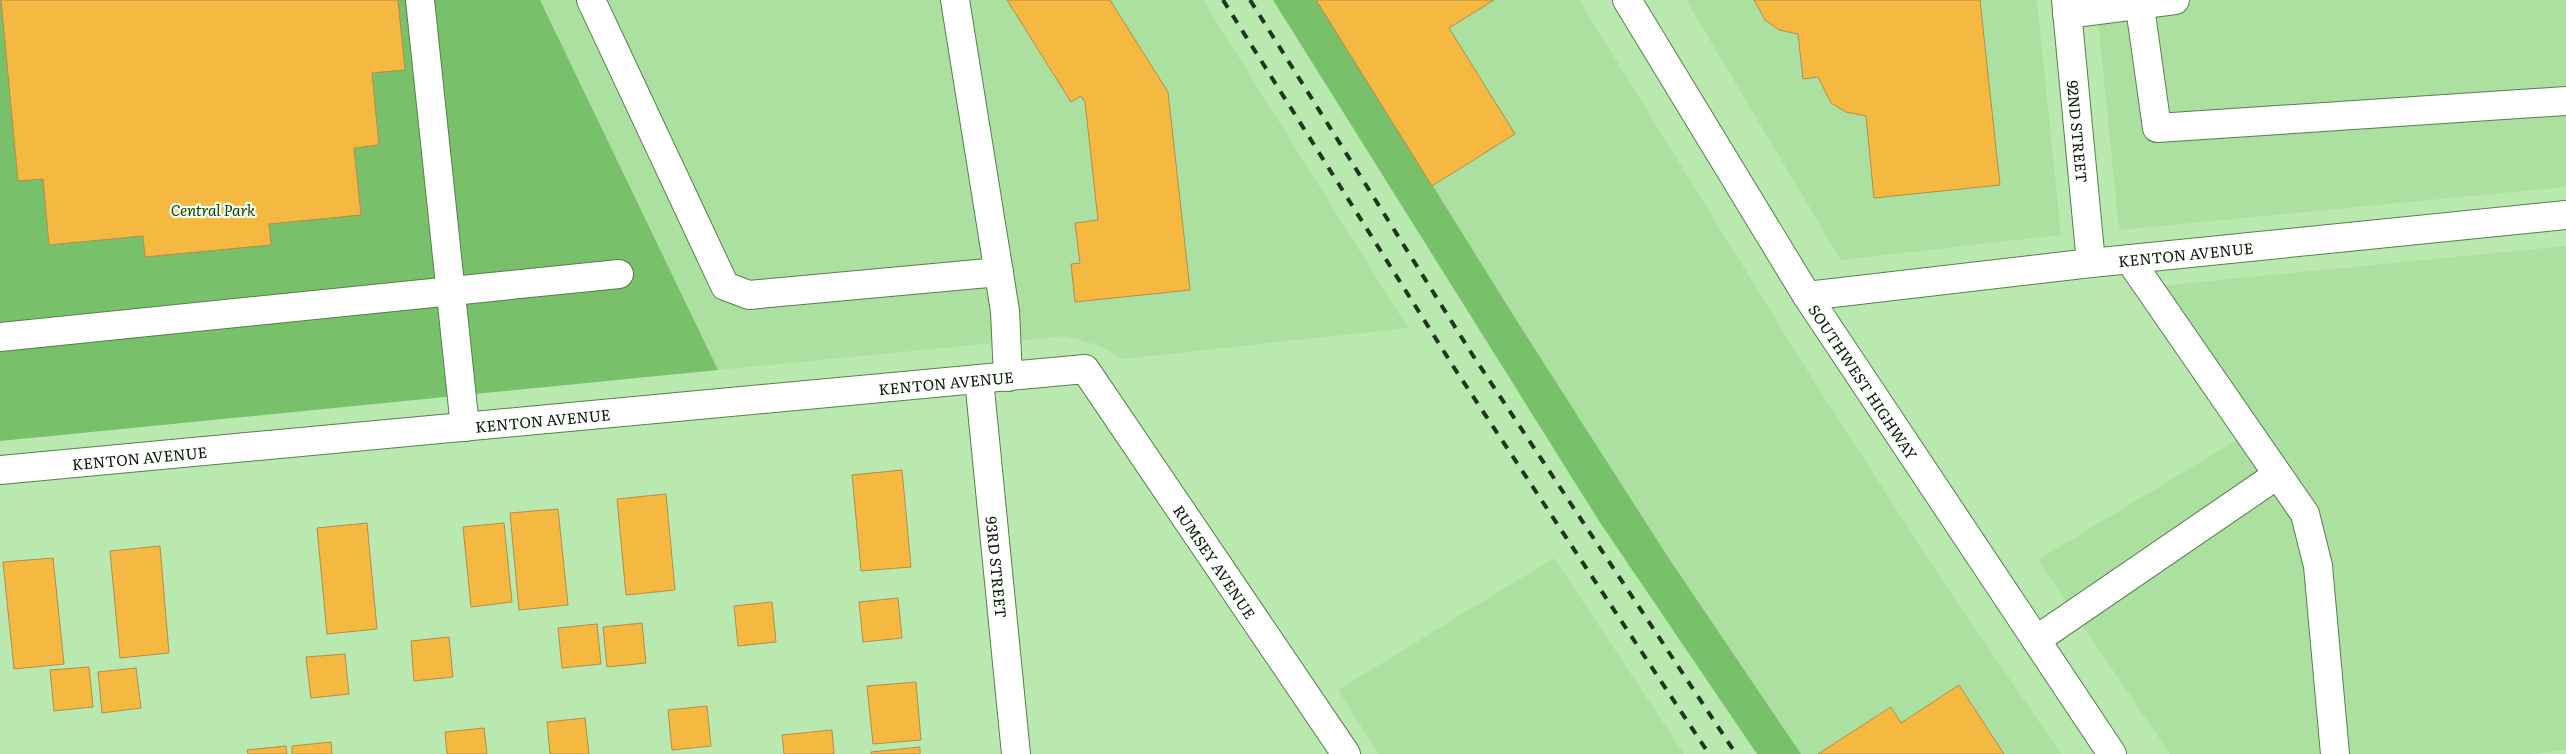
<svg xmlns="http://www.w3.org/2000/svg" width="2566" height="754" font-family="Literata,serif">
<rect width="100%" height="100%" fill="#bae9b0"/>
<!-- built -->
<path fill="#ace0a1" d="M540,0h663l205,328 -285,31 -23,-13 -34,-10 -348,34z
M1317,0h262l236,383 123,191 123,180h-260l-135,-200 -149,-233z
M1686,0h351l24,235 -220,25z
M2096,0h470v187l-447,43z
M2566,246v504l-36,4h-360l-132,-194 210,-127 -100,-146z
M1554,558l130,196h-305l-41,-64z"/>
<!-- green -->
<path fill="#78c069" d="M0,0h540l178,370 -718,71z
M1273,0h44l200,321 149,233 135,200h-44l-158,-233z"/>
<!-- building -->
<path fill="#f5b840" stroke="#b18d4f" d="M1,0h397l7,70 -33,3 7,72 -25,3 7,67 -92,9 2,21 -126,12 -2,-21 -94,9 -6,-66 -25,2z
M1007,0h103l58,92 22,198 -115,12 -4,-38 9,-1 -5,-40 23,-3 -13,-118 -4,-6 -10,6z
M1316,0h178l-45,28 66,106 -83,52z
M1754,0h226l20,185 -126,13 -8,-82 -20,-4 -15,-9 -13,-26 -15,2 -5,-45 -19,-4 -14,-10z
M902,470l9,97 -50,4 -9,-96z
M666,494l9,96 -49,5 -9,-96z
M558,509l10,96 -49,5 -9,-97z
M367,523l10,106 -50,5 -10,-106z
M504,523l8,79 -41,5 -8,-80z
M160,546l9,107 -49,5 -10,-107z
M53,558l11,106 -50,5 -11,-107z
M898,598l4,40 -39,4 -4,-40z
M772,602l4,40 -38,4 -4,-40z
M642,623l4,40 -39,4 -4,-40z
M597,624l4,40 -39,4 -4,-40z
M449,637l4,40 -39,4 -3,-40z
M345,654l4,40 -38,4 -5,-41z
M89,667l4,40 -39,4 -4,-41z
M136,668l5,40 -39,5 -4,-41z
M916,682l5,58 -48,4 -6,-58z
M1959,685l45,69h-186l73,-47 10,16z
M707,706l4,40 -39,4 -4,-40z
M585,718l4,36h-39l-3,-32z
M484,728l3,26h-40l-2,-22z
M832,730l2,24h-50l-2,-19z
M331,742l1,12h-40v-8z
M286,746l1,8h-39l-1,-4z
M920,747v7h-49v-2z"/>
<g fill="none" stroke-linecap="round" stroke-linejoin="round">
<!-- minor casing -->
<g stroke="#55804b" stroke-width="30">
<g id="minor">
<path d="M420,0l45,427"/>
<path d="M591,0l134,286 24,9 250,-23"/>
<path d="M955,0l50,311 3,66"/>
<path id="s1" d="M2066,0l25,263"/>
<path d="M2139,0l18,128 409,-27"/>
<path d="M2067,14l108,-14"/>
<path d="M2129,259l176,255 13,52 17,188"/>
<path id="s2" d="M1807,296l284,-33 475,-48"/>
<path d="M0,337l619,-63"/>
<path id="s3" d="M979,379l37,375"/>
<path id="s4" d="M0,470l1085,-101 261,385"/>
<path d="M2036,640l241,-165"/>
</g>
</g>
<!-- major casing -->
<g stroke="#55804b" stroke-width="30">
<g id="major">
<path id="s5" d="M1627,0l180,296 305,458"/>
</g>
</g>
<!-- minor -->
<use href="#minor" stroke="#fff" stroke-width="28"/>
<!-- major -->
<use href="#major" stroke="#fff" stroke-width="28"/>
<!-- rail -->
<path stroke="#20351c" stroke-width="4" stroke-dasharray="9 9" stroke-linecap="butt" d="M1223,0l230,366 256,388
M1250,0l222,354 264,400"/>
</g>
<g text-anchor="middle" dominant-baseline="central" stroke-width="4.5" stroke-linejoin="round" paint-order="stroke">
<!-- street labels -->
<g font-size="15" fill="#071804" stroke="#f5fef2">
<text stroke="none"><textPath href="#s1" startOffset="132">92ND STREET</textPath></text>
<text stroke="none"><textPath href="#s2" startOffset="381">KENTON AVENUE</textPath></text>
<text stroke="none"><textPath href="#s5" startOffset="449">SOUTHWEST HIGHWAY</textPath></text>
<text stroke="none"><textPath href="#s4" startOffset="950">KENTON AVENUE</textPath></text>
<text stroke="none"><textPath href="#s4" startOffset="545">KENTON AVENUE</textPath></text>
<text stroke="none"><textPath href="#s4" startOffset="140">KENTON AVENUE</textPath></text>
<text stroke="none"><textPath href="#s4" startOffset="1322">RUMSEY AVENUE</textPath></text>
<text stroke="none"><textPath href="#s3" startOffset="189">93RD STREET</textPath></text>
</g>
<!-- park labels -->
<g font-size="15" font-style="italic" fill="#0d4100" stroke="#f5fef2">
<text x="213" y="209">Central Park</text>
</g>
</g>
</svg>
